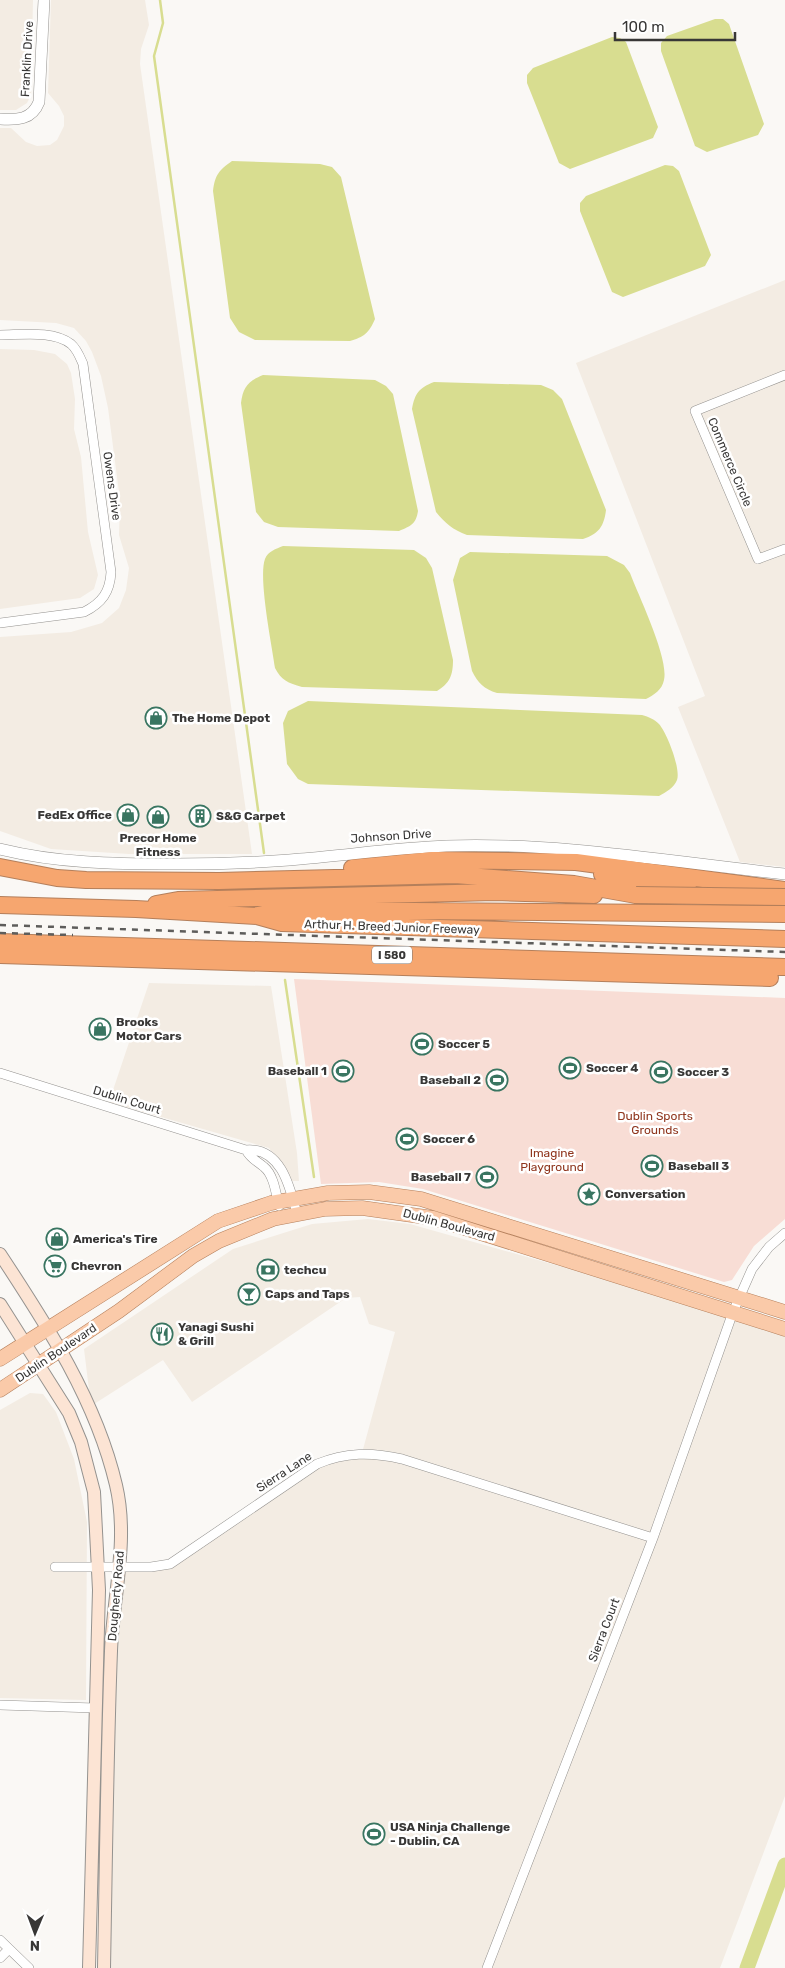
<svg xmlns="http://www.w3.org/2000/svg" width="785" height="1968" font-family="Rubik,sans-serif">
<rect width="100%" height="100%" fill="#faf8f5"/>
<!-- built -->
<path fill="#f3ece3" d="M0,0h33l-2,95 -4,8 -11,7h-16z
M51,0h94l4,25 -8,24 -1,15 112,790h-123l-78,-5 -51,-18v-194l71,-5 31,-9 17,-15 7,-18 3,-22 -10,-33 1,-35 -12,-92 -7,-32 -9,-24 -6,-11 -12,-13 -18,-5 -56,-3v-192h11l15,14 11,4 13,-1 7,-5 7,-14v-10l-5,-10 -11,-13z
M785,280v587l-45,-5 -62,-155 27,-11 -129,-333z
M0,349l34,1 21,4 12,10 4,9 4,26 -1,30 7,28 7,75 10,43 -4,14 -14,9 -80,11z
M149,983l122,3 26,167 2,28h-7l-23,-33 -160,-46z
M368,1219l42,5 149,42 101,23 125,40v467l-65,172h-616l15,-401 51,-3 147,-100 45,-11 33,-121 -26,-8 -9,-27 -14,1 -154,104 -29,-42 -72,46 -7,-57 149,-100 79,-25z
M30,1393l13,1 13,18 18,47 13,63 -1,178 -86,-2v-288z"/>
<!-- green -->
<path fill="#f8ddd5" d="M294,979l491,19v221l-31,27 -22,34 -8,2 -301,-93 -44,-7 -58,2z"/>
<!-- water -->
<path fill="#d8dd90" d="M715,19h8l6,5 35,100 -6,11 -51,17 -12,-6 -34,-95v-8l6,-7z
M612,37l8,1 6,4 32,85 -5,11 -83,31 -11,-6 -32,-80v-8l6,-7z
M232,161l88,3 12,3 9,10 34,142c-6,14 -11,18 -25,22l-95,-1 -16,-8 -9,-14 -17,-127c2,-16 6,-21 19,-30z
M665,165l8,1 6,5 32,84 -6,11 -82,31 -11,-5 -32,-81v-8l6,-7z
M263,375l112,5 11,6 7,8 25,117c-2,13 -7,15 -19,20l-121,-4 -14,-5 -8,-10 -15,-109c2,-16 7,-22 22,-28z
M434,382l107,3 12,5 9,9 44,111c-2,16 -7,24 -23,29l-116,-4c-14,-5 -22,-12 -31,-23l-24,-103c3,-16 7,-21 22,-27z
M283,546l131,4 12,8 6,10 21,92c0,15 -3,23 -16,31l-135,-4c-14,-4 -21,-7 -27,-19 -3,-22 -17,-91 -10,-109 3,-8 11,-10 18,-13z
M470,552l137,4 17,9 6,8c9,24 39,85 34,107 -2,10 -10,15 -18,19l-149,-6c-13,-4 -19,-10 -25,-22l-19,-91 7,-22z
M308,701l334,14c7,2 12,4 17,9 8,9 22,45 18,56 -3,8 -11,12 -18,16l-351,-12 -10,-5 -11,-15 -4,-41 5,-12z"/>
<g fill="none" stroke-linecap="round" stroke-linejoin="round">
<!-- stream -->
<path stroke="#d8dd90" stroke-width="2.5" d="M160,0l3,23 -9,33 110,797
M285,980l29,197"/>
<!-- river -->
<path stroke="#d8dd90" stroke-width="15" d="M747,1968l38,-103"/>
<!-- minor casing -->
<g stroke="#94928f" stroke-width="10">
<path id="minor" d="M0,335c21,0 53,-5 71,9 6,5 9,13 12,20l28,208c-1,20 -9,31 -27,40l-84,11
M785,375l-90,36 63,148 27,-10
M0,1073l246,77c35,-3 44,37 51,64
M246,1150c5,9 11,11 18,17 10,8 12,27 15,39
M55,1567h96l19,-3 147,-100c29,-12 54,-12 85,-5l251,79
M0,1705l95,3
M0,1940l29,28
M0,1958l9,-9
M487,1968l166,-430 80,-226 19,-43 17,-22 16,-14"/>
</g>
<!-- tertiary casing -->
<g stroke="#94928f" stroke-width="12">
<path id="tertiary" d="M0,119c17,1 32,1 39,-17l5,-102
M0,849c57,14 114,15 173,15 42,0 85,-1 127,-5 49,-4 97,-11 146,-13 114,-4 226,16 339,28"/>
</g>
<!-- secondary casing -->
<g stroke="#94928f" stroke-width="14">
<path id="secondary" d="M0,1254c48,73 96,146 116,231 13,55 -3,111 -5,166 -4,105 -5,211 -7,317
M0,1304l69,109 12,29 13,50 5,98 -10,378"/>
</g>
<!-- primary casing -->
<g stroke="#b47f5b" stroke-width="15">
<path id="primary" d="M0,1359l218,-138 53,-18 57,-10 41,-1 52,7 364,113
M0,1390l119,-79 74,-55 26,-15 54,-22 52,-10 37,-1 71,10 352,111"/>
</g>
<!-- motorway casing -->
<g stroke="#b47f5b" stroke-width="18">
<path id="motorway" d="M0,867l57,11 29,2 133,1 236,-6 119,9 62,11
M352,868l81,-8 143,2 209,28
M602,874l87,17
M156,904l22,-4 317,-8 99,3
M0,905l136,4 121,7 25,7 503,16
M258,915l24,-5 503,4
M0,942l785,25
M0,955l770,23"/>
</g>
<!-- minor -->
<use href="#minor" stroke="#fff" stroke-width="9"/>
<!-- tertiary -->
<use href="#tertiary" stroke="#fff" stroke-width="11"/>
<!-- secondary -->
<use href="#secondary" stroke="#fce4d4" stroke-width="12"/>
<!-- primary -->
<use href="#primary" stroke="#facaa9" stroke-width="14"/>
<!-- motorway -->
<use href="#motorway" stroke="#f6a66f" stroke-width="16"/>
<!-- rail -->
<path stroke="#5e5d5b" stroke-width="2.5" stroke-dasharray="6 6" stroke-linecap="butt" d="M0,925l785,27
M0,933l73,2"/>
<!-- motorway-bridge casing -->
<g stroke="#b47f5b" stroke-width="18" stroke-linecap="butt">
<path id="motorway-bridge" d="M636,895l149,2"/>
</g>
<!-- motorway-bridge -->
<use href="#motorway-bridge" stroke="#f6a66f" stroke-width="16"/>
</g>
<!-- icons -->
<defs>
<g id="shop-ring" transform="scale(1.125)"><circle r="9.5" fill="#fff" stroke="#397561" stroke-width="1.5"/><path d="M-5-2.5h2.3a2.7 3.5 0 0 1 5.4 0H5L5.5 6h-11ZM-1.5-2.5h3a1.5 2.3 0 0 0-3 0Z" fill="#397561"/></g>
<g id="building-ring" transform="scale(1.125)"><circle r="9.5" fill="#fff" stroke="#397561" stroke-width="1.5"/><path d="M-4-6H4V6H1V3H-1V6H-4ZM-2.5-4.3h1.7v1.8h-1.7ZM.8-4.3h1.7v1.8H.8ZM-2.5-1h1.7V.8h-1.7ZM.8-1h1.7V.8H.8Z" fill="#397561"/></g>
<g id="stadium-ring" transform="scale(1.125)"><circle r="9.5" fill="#fff" stroke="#397561" stroke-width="1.5"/><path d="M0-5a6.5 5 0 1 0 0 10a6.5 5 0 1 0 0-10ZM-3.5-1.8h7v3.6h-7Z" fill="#397561"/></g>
<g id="sight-ring" transform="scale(1.125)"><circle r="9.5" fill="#fff" stroke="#397561" stroke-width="1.5"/><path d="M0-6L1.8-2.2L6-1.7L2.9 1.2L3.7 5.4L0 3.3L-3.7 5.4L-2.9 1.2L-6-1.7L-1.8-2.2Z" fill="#397561"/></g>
<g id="supermarket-ring" transform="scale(1.125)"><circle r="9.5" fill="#fff" stroke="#397561" stroke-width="1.5"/><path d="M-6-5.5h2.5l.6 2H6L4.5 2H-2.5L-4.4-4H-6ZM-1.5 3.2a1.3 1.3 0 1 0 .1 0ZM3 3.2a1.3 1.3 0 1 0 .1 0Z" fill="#397561"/></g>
<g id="bank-ring" transform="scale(1.125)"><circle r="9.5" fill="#fff" stroke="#397561" stroke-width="1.5"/><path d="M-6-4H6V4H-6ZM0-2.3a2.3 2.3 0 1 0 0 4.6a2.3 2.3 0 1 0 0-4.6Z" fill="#397561"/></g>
<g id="bar-ring" transform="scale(1.125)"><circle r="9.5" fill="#fff" stroke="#397561" stroke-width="1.5"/><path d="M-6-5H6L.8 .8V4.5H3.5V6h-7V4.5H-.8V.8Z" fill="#397561"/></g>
<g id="restaurant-ring" transform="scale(1.125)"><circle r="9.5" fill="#fff" stroke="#397561" stroke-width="1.5"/><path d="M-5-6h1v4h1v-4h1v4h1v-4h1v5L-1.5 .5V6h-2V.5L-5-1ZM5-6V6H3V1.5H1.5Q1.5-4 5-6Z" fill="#397561"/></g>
</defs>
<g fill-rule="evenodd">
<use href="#shop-ring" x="156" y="718"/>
<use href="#shop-ring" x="128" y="815"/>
<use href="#building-ring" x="200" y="816"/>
<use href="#shop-ring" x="158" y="817"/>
<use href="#shop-ring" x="100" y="1029"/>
<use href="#stadium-ring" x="422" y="1044"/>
<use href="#stadium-ring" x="570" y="1068"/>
<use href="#stadium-ring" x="343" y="1071"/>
<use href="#stadium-ring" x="661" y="1072"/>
<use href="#stadium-ring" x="497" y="1080"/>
<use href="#stadium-ring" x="407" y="1139"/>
<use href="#stadium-ring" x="652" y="1166"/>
<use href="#stadium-ring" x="487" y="1177"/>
<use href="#sight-ring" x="589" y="1194"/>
<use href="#shop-ring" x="57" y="1239"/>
<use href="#supermarket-ring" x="55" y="1266"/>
<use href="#bank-ring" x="268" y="1270"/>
<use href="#bar-ring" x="249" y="1294"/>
<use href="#restaurant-ring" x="162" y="1334"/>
<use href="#stadium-ring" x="374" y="1834"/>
</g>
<g text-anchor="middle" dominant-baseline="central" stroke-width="5" stroke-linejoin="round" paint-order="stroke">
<!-- shield labels -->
<rect fill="#fff" stroke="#747372" stroke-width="1" x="372" y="946.5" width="40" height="17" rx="4"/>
<g font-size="11" font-weight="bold" fill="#383736">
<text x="392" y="955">I 580</text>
</g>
<!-- street labels -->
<g font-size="12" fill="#383736" stroke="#fff">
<text transform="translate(27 59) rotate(-87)">Franklin Drive</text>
<text transform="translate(730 462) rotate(67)">Commerce Circle</text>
<text transform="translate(112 486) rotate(82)">Owens Drive</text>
<text transform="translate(391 836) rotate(-4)">Johnson Drive</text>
<text transform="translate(392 927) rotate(2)">Arthur H. Breed Junior Freeway</text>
<text transform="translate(127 1100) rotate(17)">Dublin Court</text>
<text transform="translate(449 1225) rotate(15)">Dublin Boulevard</text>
<text transform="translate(56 1353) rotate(-34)">Dublin Boulevard</text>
<text transform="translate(284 1472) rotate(-33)">Sierra Lane</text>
<text transform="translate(116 1596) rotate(-85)">Dougherty Road</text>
<text transform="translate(604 1630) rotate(-69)">Sierra Court</text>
</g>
<!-- poi labels -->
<g font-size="12" font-weight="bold" fill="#383736" stroke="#fff" text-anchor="start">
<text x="172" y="718">The Home Depot</text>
<text x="112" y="815" text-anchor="end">FedEx Office</text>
<text x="216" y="816">S&amp;G Carpet</text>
<text x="158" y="838" text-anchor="middle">Precor Home<tspan x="158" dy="14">Fitness</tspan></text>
<text x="116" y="1022">Brooks<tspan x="116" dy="14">Motor Cars</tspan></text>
<text x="438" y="1044">Soccer 5</text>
<text x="586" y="1068">Soccer 4</text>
<text x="327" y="1071" text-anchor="end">Baseball 1</text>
<text x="677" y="1072">Soccer 3</text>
<text x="481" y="1080" text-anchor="end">Baseball 2</text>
<text x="423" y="1139">Soccer 6</text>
<text x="668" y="1166">Baseball 3</text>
<text x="471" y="1177" text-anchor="end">Baseball 7</text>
<text x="605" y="1194">Conversation</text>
<text x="73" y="1239">America's Tire</text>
<text x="71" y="1266">Chevron</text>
<text x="284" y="1270">techcu</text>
<text x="265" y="1294">Caps and Taps</text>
<text x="178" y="1327">Yanagi Sushi<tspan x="178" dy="14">&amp; Grill</tspan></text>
<text x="390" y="1827">USA Ninja Challenge<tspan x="390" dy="14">- Dublin, CA</tspan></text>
</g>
<!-- park labels -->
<g font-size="12" fill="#8f351d" stroke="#fff">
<text x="655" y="1116">Dublin Sports<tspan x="655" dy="14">Grounds</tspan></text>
<text x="552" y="1153">Imagine<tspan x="552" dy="14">Playground</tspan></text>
</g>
</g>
<!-- north arrow -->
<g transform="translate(35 1933) rotate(181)" stroke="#ffffff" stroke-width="4" paint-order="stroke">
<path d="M0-4L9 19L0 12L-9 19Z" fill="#383736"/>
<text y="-8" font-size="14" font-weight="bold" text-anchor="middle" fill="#383736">N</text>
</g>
<!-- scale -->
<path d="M615 32v8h120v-8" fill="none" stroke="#383736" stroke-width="2.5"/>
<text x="622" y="32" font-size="15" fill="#383736" stroke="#ffffff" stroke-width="4" paint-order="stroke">100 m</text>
</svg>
